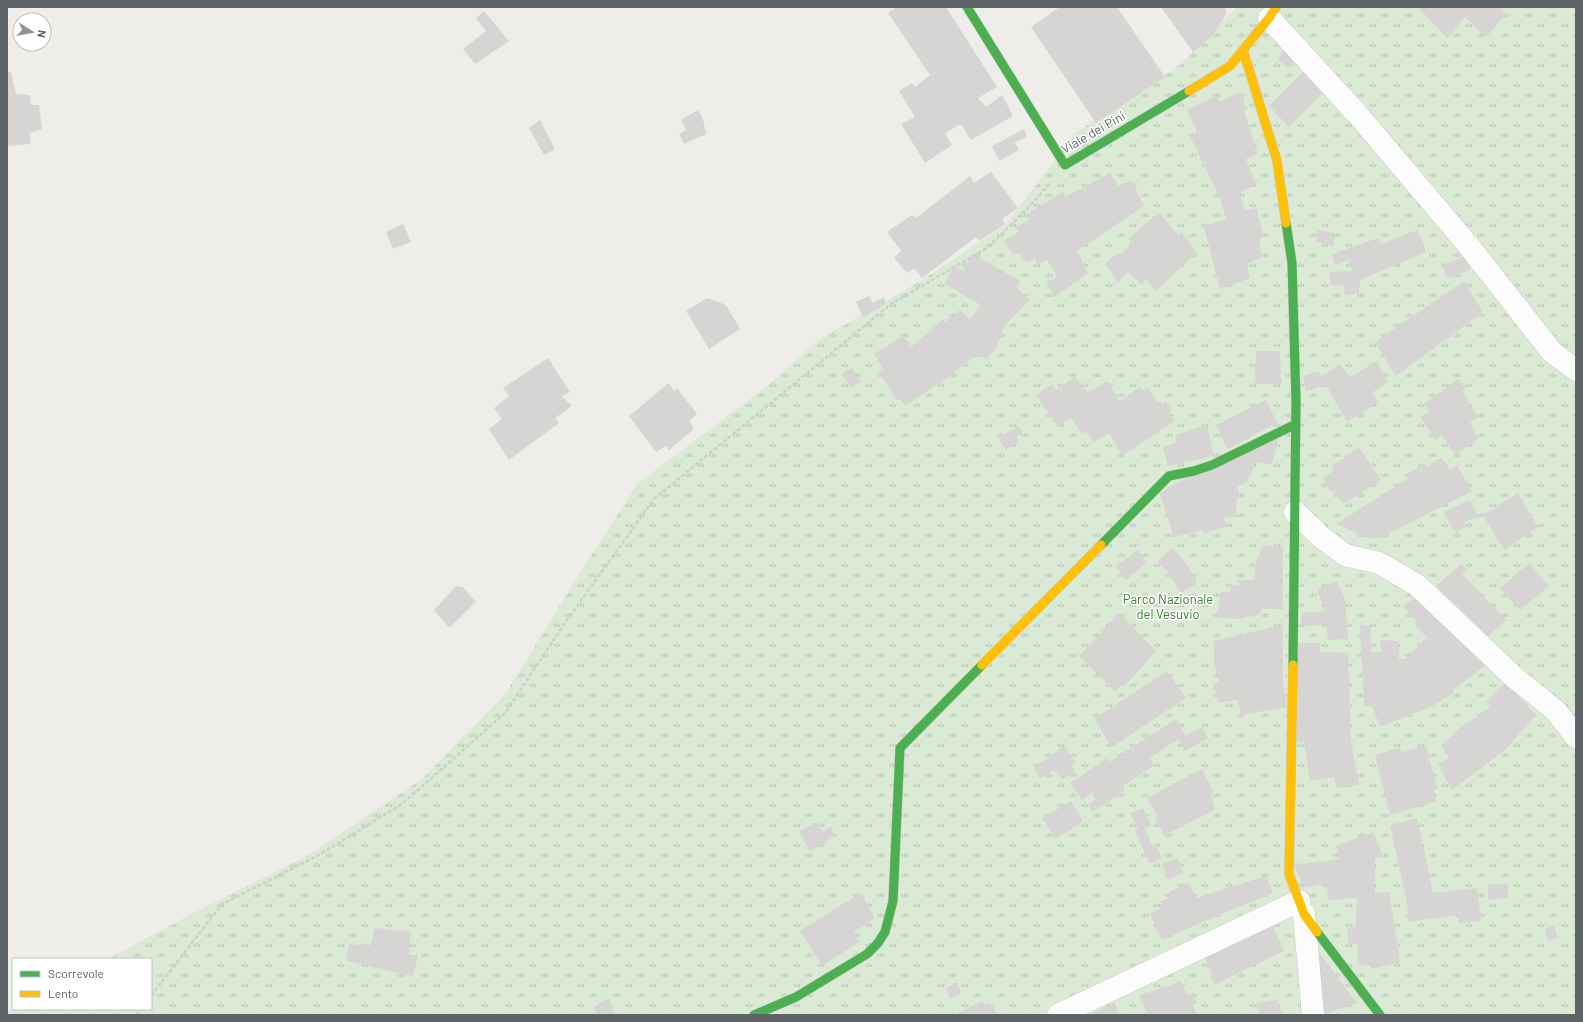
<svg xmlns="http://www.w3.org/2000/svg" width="1583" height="1022" font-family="Barlow,sans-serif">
<defs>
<pattern id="park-tufts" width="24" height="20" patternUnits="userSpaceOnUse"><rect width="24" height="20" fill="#daead5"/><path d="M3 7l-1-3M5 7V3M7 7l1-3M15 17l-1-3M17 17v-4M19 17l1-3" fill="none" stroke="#b4c1b1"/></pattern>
</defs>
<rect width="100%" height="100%" fill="#efede9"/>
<!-- park -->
<path fill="url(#park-tufts)" d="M1237,7h339v1008h-1569v-3l6,-3h138v-50h-43l85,-46 114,-57 115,-77 84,-86 75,-122 57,-88 128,-96 52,-47 106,-61 82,-55 71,-92 104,-68z"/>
<!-- building -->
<path fill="#d6d5d3" d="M897,7h49l51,80 -19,11 8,9 16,-12 11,21 -42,24 -10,-16 -16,9 7,12 -27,18 -24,-39 14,-7 -16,-26 13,-8 3,4 15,-12 -42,-62z
M1060,7h57l48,70 -69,46 -65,-96z
M1161,7h66l-2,1 2,5 -14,22 -20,17z
M1418,7h82l6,7 -20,23 -21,-20 -18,21z
M484,11l25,30 -34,23 -12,-15 23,-18 -10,-13z
M1286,46l13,14 -10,8 -11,-8z
M1306,69l20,21 -37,37 -20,-21z
M11,72l5,22 14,1 1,10h8l3,24 -12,4v11l-22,2 -1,-73z
M1240,92l7,17 -3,2 14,43 -12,5 10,26 -17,8 6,17 11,-2 8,29 -5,2 3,18 -15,7 3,14 -30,11 -16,-62 22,-8 -5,-18 -31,-65 7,-4 -10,-22 29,-14 4,6z
M698,110l5,9 3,15 -22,10 -5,-10 7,-4 -5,-10z
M540,120l15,29 -11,6 -15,-27z
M1024,129l3,8 -12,5 4,8 -20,11 -7,-15z
M991,172l27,36 -16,11 3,5 -26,17 -3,-4 -54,41 -8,-10 -7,5 -13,-15 7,-7 -14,-19 25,-17 4,3 54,-42 4,7z
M1110,173l8,13 13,-6 13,26 -67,45 11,22 -34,24 -8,-15 11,-5 -10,-17 -9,4 -4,-5 -7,4 -8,-10 -6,2 -9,-15 15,-8 -3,-5 13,-7 -2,-6 36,-22 3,5z
M1160,213l18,22 3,-3 16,20 -41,39 -10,-12 -5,6 -13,-13 -10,10 -13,-18 10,-9 2,2 15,-13 -4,-5 26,-23 1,1z
M403,224l8,18 -18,7 -7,-17z
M1318,230l16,3v13l-18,-4z
M1418,230l8,22 -66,28 -1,13 -14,3 -1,-10 -13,-1 -2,-13 24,-1 -3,-11 -15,5 -3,-11 46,-16 3,6z
M973,254l47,27 -3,7 13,12 -25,25 -10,25 -9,9 -8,-5 -34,26 -39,26 -4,-7 -4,1 -19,-29 5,-2 -9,-15 29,-18 9,11 31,-28 2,3 15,-12 10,9 11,-14 -36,-21 9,-18 9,5z
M1466,256l4,14 -23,8 -4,-13z
M1464,281l19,31 -87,64 -21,-34z
M869,296l4,7 11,-6 2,7 -23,13 -7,-15z
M707,298l19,7 14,24 -31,20 -23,-38z
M1256,351h24l1,33h-26z
M548,358l22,34 -8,4 10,10 -17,12 4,5 -50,37 -20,-31 13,-10 -8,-11 15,-12 -6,-8z
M1377,361l11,21 -15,10 5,11 -31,19 -21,-37 -20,6 -3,-15 16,-5 2,6 19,-13 10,13z
M852,368l9,14 -9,6 -11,-14z
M1075,377l13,16 19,-12 13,20 20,-14 2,4 5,-4 11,16 2,-2 2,3 4,-3 6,10 -3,2 6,8 -53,35 -13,-23 -15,9 -8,-11 -4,3 -11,-16 -13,9 -22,-32 16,-11 4,6z
M1458,379l8,9 -4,3 16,26 -8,6 8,16 -22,16 -15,-20 -5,5 -16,-23 9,-6 -5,-7z
M669,383l5,8 3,-3 20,26 -8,7 5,8 -25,21 -3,-4 -10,6 -27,-36z
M1266,400l11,23 -49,26 -12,-24z
M1207,425l7,31 -46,10 -5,-19 14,-5 -2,-7z
M1018,426l5,7 -7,4 3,5 -13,8 -8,-12z
M1278,438l-6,26 -16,-1 -10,20 -9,3 2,7 -3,10 1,14 -13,1 3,8 -23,7 -2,-3 -28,7 -14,-43 8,-7z
M1359,447l22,33 -38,24 -10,-13h-3l-7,-13 11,-8 -2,-4z
M1441,457l9,13 7,-5 15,26 -92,47h-12l-32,-14 73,-46 -2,-4 18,-10 2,3z
M1518,493l20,34 -34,23 -21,-35z
M1470,500l8,17 -15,5 3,5 -10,6 -13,-21z
M1263,546h20v63h-22l-1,5 -22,5 -21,-1 4,-26h9v-7h9l-1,-5h17v-16z
M1173,548l17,21 7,14 -16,10 -14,-21 -10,-11z
M1138,550l8,13 -20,17 -10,-14z
M1529,563l20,23 -29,24 -20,-22z
M1461,564l5,5 -4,5 44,46 -18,16 -52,-50z
M1337,581l8,18 3,40 -20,1 -2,-15 -24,1 -1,-13 24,-2 -8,-22z
M456,586l7,1 13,15 -27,26 -15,-18z
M1418,595l72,67 -37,28 1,3 -22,13 -52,21 -8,-22 -8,1 -4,-82 11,3v25h11l-2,-12 19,1v18h6l22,-22 -12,-11 2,-4 -14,-16z
M1119,613l37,38 -32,36 -2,-2 -7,6 -36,-35z
M1283,625v58l4,24 -46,8 -3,-15 -20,3 -5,-19 6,-2 -5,-20v-21z
M1296,643h24v9l28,1 3,88 8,43 -22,4 -3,-11 -24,4 -6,-40 -7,2z
M1167,671l19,27 -74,49 -18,-28z
M1506,682l30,33 -31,35 -53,40 -14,-26 11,-6 -8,-12 19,-18 31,-21 -5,-5z
M1176,719l10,17 16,-9 6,11 -23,13 -7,-12 -28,19 4,7 -31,21 2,5 -33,21 -3,-7 8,-8 -4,-5 -11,8 -12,-17 37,-25 2,4z
M1426,745l11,44 -3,1 2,11 -46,14 -15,-60 25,-7 2,4z
M1064,746l11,16 -3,3 3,6 -12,9 -9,-10 -14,8 -6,-10z
M1202,769l11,23 -2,3 4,14 -51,27 -9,-20 2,-2 -10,-16z
M1071,801l12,20 -27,18 -14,-21z
M1143,808l8,18 -6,2 7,18 3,-2 7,14 -12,6 -15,-33 3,-2 -8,-16z
M1417,818l16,75 44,-5 4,33 -22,2 -1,-8 -49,7 -3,-25 -16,-71z
M816,822l7,10 8,-6 4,10 -25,16 -11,-20z
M1373,832l10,24 -8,3v34l14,-1 11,70 -28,7 -1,-4 -12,1 -2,-22 -8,-1 -2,-14 9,-4 1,-27 -28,2 -3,-17 -21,5 -12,-23 46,-6 -3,-13z
M1177,858l6,14 -15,8 -6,-16z
M1266,876l7,17 -66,27 -45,20 -12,-26 11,-6 -1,-6 9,-4 1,-7 19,-8 7,15z
M1508,884v14l-20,2v-15z
M861,893l14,25 -21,14 5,10 -37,24 -22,-35z
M1272,925l12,26 -70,34 -4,-9 2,-1 -8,-20 22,-11 2,3z
M1554,925l4,13 -10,3 -3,-12z
M375,928l36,4 -2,23h9l-5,21 -67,-15 3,-17 21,2z
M1318,951l39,52 -35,12z
M1180,981l9,17 4,-3 4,8 -4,2 4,10h-49l-9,-19 26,-10 1,2z
M957,982l4,11 -11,6 -4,-11z
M609,998l6,17h-18l-3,-8z
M1277,999l5,16h-23l-3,-12z
M982,1001l4,6 6,-3 5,11h-42z
M1114,1002l6,13h-30z"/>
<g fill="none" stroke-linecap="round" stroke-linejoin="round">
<!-- street casing -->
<g stroke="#cbcbca" stroke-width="23">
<path id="street" d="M1269,18l90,98 109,129 84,107 24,18
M1295,512l25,24 25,19 34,8 38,22 98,93 41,33 20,26
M1304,914l9,101
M1058,1015l241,-114"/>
</g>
<!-- fast casing -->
<g stroke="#cacbca" stroke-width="10">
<path id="fast" d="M967,7l98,158 124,-74
M1286,223l6,40 4,138 -3,264
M1101,545l68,-69 25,-5 18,-6 84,-41
M1317,932l63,83
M754,1015l42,-18 71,-43 11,-11 7,-11 8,-31 7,-153 82,-83"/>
</g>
<!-- slow casing -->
<g stroke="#cacbca" stroke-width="10">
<path id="slow" d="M1243,50l34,111 9,62
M1189,91l41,-25 39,-48 7,-11
M982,665l119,-120
M1293,665l-4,209 15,40 13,18"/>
</g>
<!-- path -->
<path stroke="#cbd0cb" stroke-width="2.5" stroke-dasharray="4 2" stroke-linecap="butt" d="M151,996l71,-92 95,-48 85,-52 103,-91 62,-93 87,-121 237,-195 96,-56 44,-43 18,-21
M136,1015l5,-6"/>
<!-- street -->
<use href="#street" stroke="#fdfcfc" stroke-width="22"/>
<!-- fast -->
<use href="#fast" stroke="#4caf50" stroke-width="9"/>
<!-- slow -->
<use href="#slow" stroke="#ffc107" stroke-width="9"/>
</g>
<g text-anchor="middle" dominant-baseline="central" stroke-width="3" stroke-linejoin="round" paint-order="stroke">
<!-- street labels -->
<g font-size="13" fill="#5f6468" stroke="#fff">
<text transform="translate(1093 132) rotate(-30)">Viale dei Pini</text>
</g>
<!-- park labels -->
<g font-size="13" fill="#398232" stroke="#fff">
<text x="1168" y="599">Parco Nazionale<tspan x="1168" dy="15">del Vesuvio</tspan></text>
</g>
</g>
<!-- border -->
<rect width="1583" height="1022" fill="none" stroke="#5f6468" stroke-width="16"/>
<!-- legend -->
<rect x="12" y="958" width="140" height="52" fill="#ffffff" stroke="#bfc1c3"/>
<rect x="20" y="971" width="20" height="6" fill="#4caf50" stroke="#bfc1c3"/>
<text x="48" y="978" font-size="12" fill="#5f6468">Scorrevole</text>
<rect x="20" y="991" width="20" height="6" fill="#ffc107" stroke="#bfc1c3"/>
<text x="48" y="998" font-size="12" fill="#5f6468">Lento</text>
<!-- north arrow -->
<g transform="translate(32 32) rotate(101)"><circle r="19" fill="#ffffff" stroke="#bfc1c3"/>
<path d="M0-3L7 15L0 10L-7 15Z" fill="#919495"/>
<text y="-6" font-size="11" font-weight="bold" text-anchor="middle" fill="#5f6468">N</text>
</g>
</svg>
